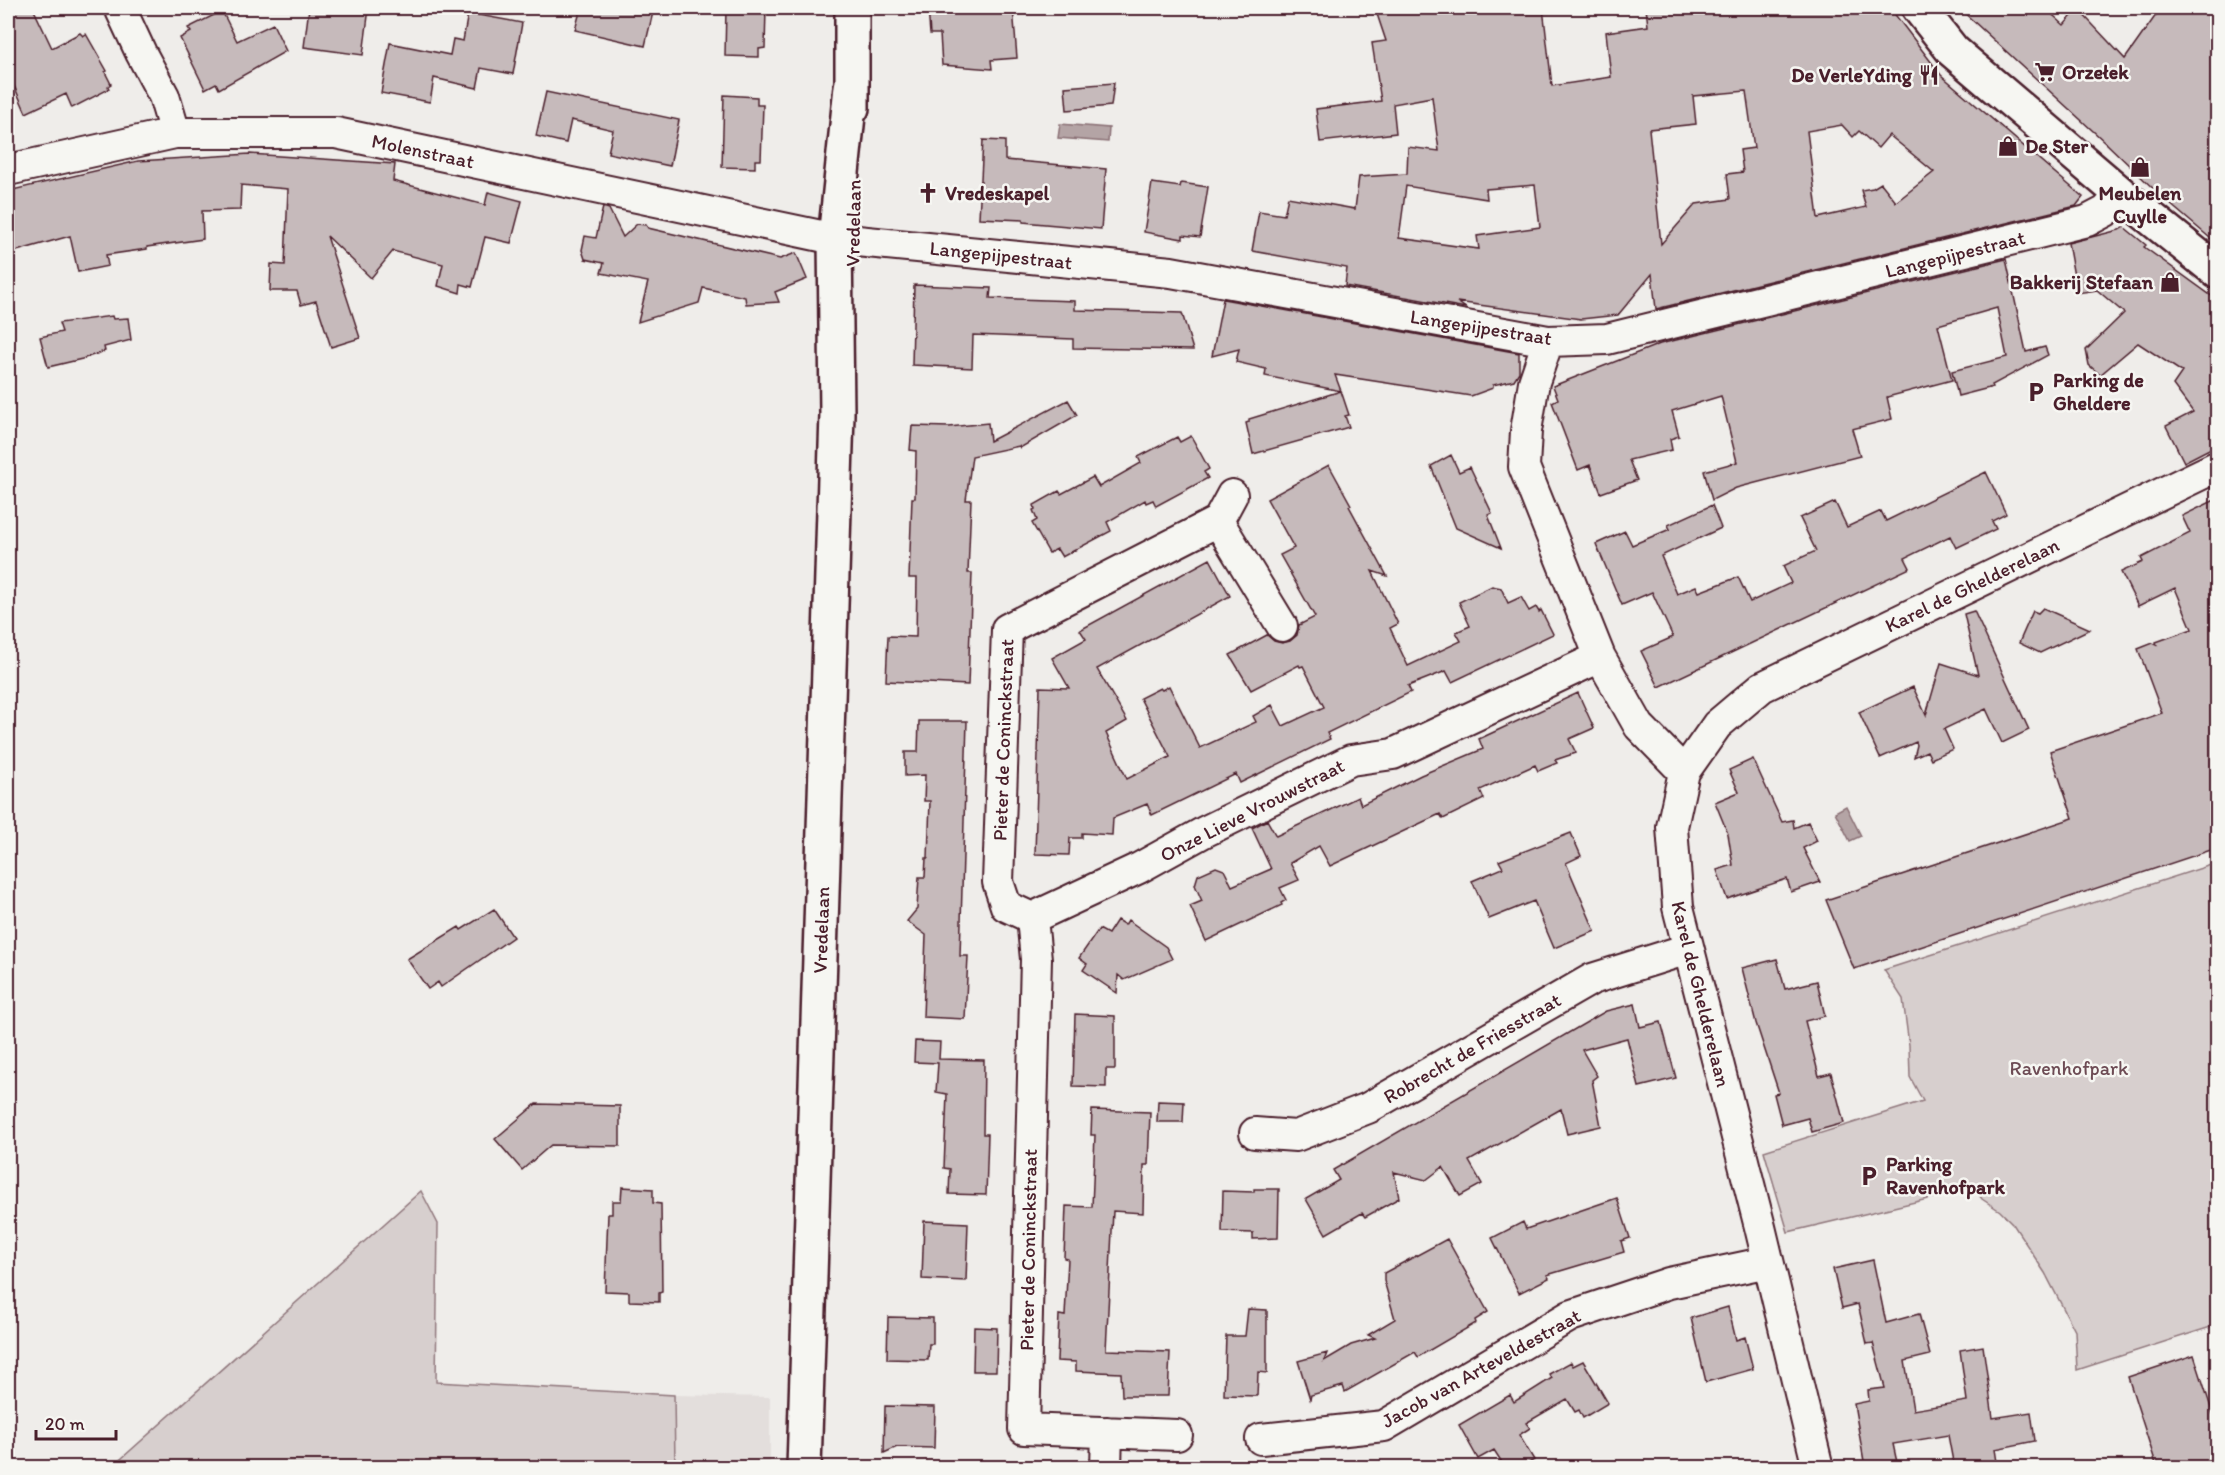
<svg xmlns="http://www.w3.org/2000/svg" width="2225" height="1475" font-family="Itim,sans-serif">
<rect width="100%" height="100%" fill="#efedea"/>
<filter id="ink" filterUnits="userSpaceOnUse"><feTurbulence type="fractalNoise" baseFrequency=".0167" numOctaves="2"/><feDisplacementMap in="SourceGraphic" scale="12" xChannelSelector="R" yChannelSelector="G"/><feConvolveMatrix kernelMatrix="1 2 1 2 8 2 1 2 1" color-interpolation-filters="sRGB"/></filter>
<g filter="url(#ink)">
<!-- built -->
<path fill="#e3dedc" d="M674,1395l96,2v70h-95z"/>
<!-- green -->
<path fill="#d7cfce" stroke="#90777c" stroke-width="1.5" d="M2217,863v462l-140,45 -2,-39 -30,-58 -32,-49 -13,-13 -18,-12 -8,-11 -186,44 -24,-81 159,-50 -13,-24 -1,-32 -6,-46 -19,-29z
M421,1191l17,33 -2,158 238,13 1,72h-563z"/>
<!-- water -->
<path fill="#b4a4a5" stroke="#8a6f74" stroke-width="1.5" d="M1060,124l49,4 -1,14 -50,-4z
M1846,806l15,30 -11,5 -15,-29z"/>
<!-- building -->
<path fill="#c6babb" stroke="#4a1f2b" stroke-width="1.5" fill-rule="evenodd" d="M8,8h25l19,40 28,-15 3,3 3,-2 21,37 -2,1 6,12 -3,2 1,3 -37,19 -6,-14 -40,19 -18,-41z
M309,8h60l-6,47 -59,-8z
M581,8h73l-9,38 -70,-16z
M726,8h40l-1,40 -6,1v8l-34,-1z
M928,8h85l4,50 -26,2 1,9 -50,-4 -2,-31h-10z
M1375,8h168l9,78 59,-9 -5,-45 42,-6 -2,-18h244l51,67 142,122 -7,9 -420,103 -4,-35 -34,41 -37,4 -124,-17 9,6 -121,-22 2,-18 -95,-17 7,-40 25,4 4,-18 67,12 4,-32 48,-3 1,-27 31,4 -7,-54 -39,7 3,29 -76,9 -4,-33 65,-8 -9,-58 14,-2zM1746,91l8,57 -14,2 3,22 -16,2 3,25 -34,5 -35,40 -12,-115 47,-5 -3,-28zM1842,125l11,12 6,-6 19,17 11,-13 45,37 -38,30 -15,-19 -8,5 -12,2 5,17 -48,11 -11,-87zM1535,185l5,42 -63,9 2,13 -80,-11 7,-52 81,13 -1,-10z
M1959,8h86l19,17 14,-16 47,50 36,-51h56v236l-54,-46 -58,-56z
M222,11l15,30 36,-17 13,27 -67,38 -3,-6 -11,6 -25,-51 11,-6 -3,-4z
M468,13l54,10 -9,51 -32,-6 -4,20 -43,-10 -4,24 -49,-9 9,-50 60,12 3,-16 10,2z
M1114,83l-3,23 -44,4 -2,-23z
M546,92l133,28 -9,46 -62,-13 5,-23 -42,-10 -5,23 -30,-7z
M724,95l33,2v8h6l-2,55h-6v8l-33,-1z
M983,140l22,1v19l101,9 -5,60 -78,-7v-2l-44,-2z
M250,154l145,10 -2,17 92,24 3,-13 34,9 -11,42 -26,-6 -13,50 -11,-3 -1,9 -22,-7 5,-22 -50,-13 -22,27 -44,-42 33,102 -29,9 -15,-46 -15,4 -4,-14h-27l1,-27 14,1 3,-76 -47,-4 -1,25 -38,1 1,28 -56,8v2l-41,6 2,11 -30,6 -8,-36 -57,16 -5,-19v-42l130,-30z
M1152,183l28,4 1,-4 27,4 -8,50 -17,-2v4l-39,-7z
M603,207l6,2 14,28 14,-13 9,1 2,3 132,31 16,-6 11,26 -32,13 4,10 -33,2 -1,-7 -42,-9 -4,15 -61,19 10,-40 -47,-9 3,-10 -19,-4 -3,-9 3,-14 11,2z
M2124,227l22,18 -2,2 73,53v145l-33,17 -18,-36 27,-14 -20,-27 9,-13 -44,-29 -38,32 -11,-10 -3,-15 38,-37 -27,-23 -20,3 -9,-50 51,-13z
M2006,259l20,93 19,-5 3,8 -56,30 1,2 -35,9 -6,-25 55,-14 -10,-49 -59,17 14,55 -65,17 5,22 -40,10 8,27 -124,32 -24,12 -8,-29 33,-9 -16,-66 -49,15 7,25 -9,3 2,11 -43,10 8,20 -36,13 -11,-28 -12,5 -26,-68 6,-3 -5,-13 107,-42z
M914,285l77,3 -1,10 85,3v9l107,3 11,37 -120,-2v-9l-100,-4 -1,33 -60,-3z
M1223,299l296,54v19l-5,8 -21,5v3l-22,8 -136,-21 6,16 -76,-15 1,-7 -30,-7 3,-13 -27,7z
M112,316l1,3 15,-1 3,22 -27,7 1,4 -23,8 -34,8 -8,-30 22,-5 -3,-9z
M1341,391l8,24 -4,1 4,11 -96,27 -7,-31 3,-1v-3z
M1068,400l9,15 -57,33 -1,-2 -47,10 -6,44h5l-3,73h4l-4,112 -82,-4 2,-45 28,1 1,-59h-8l3,-80h3l1,-47 -6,-1 2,-24 37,1 39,-4 2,18z
M1191,436l18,33 -5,3 4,6 -52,28 -3,-6 -7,3 -1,-3 -38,22 4,9 -49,26 -5,-8 -8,4 -17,-30 5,-3 -4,-10 2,-1 -1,-4 25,-14 2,3 32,-17 6,10 42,-24 -3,-6 39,-20 3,5z
M1451,455l8,17 11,-5 22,46 -4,2 13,33 -45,-20 -25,-62z
M1329,465l22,40 -2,1 38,70 -15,-5 26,53 -8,4 18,38 53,-25 -5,-9 14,-6 -11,-24 33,-16 9,2 7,15 13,-6 8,14 7,-4 3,5 2,-2 12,24 -101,48 -6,-11 -38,15 3,6 -84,41 3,6 -90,44 -4,-9 -84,41 -5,-11 -34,14 -1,17 -30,-2v5h-12l-1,17 -34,-1 5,-167 29,1 -17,-30 34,-19 -6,-9 130,-71 20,37 -133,73 30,52 -21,12 21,46 43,-22 -30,-59 20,-10 2,2 7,-4 31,62 56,-26 -3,-6 19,-11 11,21 41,-19 -21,-41 -3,1 -1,-2 -48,25 -21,-35 37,-20 7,6 8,2 8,-2 7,-6 2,-10 16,-8 -35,-62 14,-7 -27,-49z
M1986,472l20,42 -14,7 4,8 -40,19 -6,-12 -45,22 5,10 -251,119 -18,-36 32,-14 -21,-45 -30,13 -26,-61 29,-13 7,14 38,-16 -2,-4 44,-20 9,23 -60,28 16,38 19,-8 3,6 39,-15 12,25 41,-19 -8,-17 33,-15 -16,-33 35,-16 12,25 34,-16 5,10z
M2217,499v349l-363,121 -28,-69 247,-82 -23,-67 112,-38 -24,-64 15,-6 4,2 -1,-3 36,-13 -17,-41 -37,18 -17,-34 22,-10 -2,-4 49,-25 -8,-17z
M2043,608l47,21 -50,24 -21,-10 14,-32 5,2z
M1974,611l55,119 -27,13 -16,-34 -42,20 9,20 -22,10 -4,-8 -13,6 3,-12 -1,-3 -36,16 -21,-46 54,-25 13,28 15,-52 37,12 -14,-61z
M1578,693l16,35 -25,11 7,14 -21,7 2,3 -19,8 -3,-6 -55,25 4,9 -41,20 -3,-5 -110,52 -11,-20 -29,17 9,17 -19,8 6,12 -5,3 1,2 -76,36 -16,-35 12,-5 -7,-16 3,-10 18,-8 8,3 8,16 39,-17 -19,-41 15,-8 9,16 82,-39 3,8 60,-30 62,-26 -4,-10z
M919,721h48l-7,235h8l-3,63 -42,-2 3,-82 -19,-14 10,-12 2,-32h6l1,-19h2l2,-57h-6l1,-26 -20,1v-24h13z
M1753,759l29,63 11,-2 1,8 14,-6 9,19 -14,7 17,34 -29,10 -4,-13 -60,20 -10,-29 16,-5 -5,-31 -13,-32 24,-10 -10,-22z
M1571,833l10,23 -15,7 29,68 -41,17 -20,-47 -45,18 -17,-38 31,-13 -4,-7z
M494,909l19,28 -72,50 -3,-5 -10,7 -21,-30 52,-32 2,3z
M1117,920l8,5 3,-5 38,27 6,12 -48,21 -6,-5 -1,18 -34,-23 4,-6 -8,-6 20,-29 9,5z
M1777,959l8,30 32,-8 8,35 -20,5 14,55 12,-3 13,50 -32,9 -4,-14 -26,7 -8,-31 5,-1 -23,-70 -14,-55z
M1635,1004l5,23 21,-5 15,56 -37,9 -12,-49 -45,12 15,26 -5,4 9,46 -34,8 -6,-25 -92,52 13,23 -22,12 -17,-29 -17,13 -32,-8 5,26 -34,19 -3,-4 -36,21 -20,-35 33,-19 -6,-10 273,-159z
M1075,1014l40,2v53h-9v18l-33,-1z
M915,1041l25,1 -1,17 45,1 -1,74h5l-2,61 -37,-1 1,-25 -6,-1 3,-74 -11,-2 2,-29 -24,-1z
M1158,1101l26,1 -1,20h-26z
M536,1104l84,2v40l-69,-1 -29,25 -27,-31z
M1092,1110l58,2 -2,53h-4l-1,48 -30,-2 -7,139 64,2 -2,44h-46l-1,-23 -45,-2v-9l-19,-1 2,-46 6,1 3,-57 -4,-1 2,-52 26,1 3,-72h-4z
M622,1187l31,2v14l8,1 1,88 -3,1v9l-30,-1v-9l-24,-1 3,-77h4v-13h9z
M1254,1189h25l-1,49 -25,1v-6l-31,-1 1,-41 31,1z
M1617,1198l13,40 -9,3 3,11 -77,23 2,3 -30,15 -27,-55 31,-16 3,7z
M924,1221l44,2 -2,58 -44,-2z
M1447,1239l41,73 -13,8 1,3 -58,34 -3,-5 -70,40 -2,-6 -32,9 -1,4 -12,-38 29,-8 -3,8 27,-16 24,-7 -7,-3 27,-16 -11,-38v-8z
M1873,1260l13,63 33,-9 11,41 -25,6 8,49 54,-9 -7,-51 23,-4 10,72 38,-6 4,29 -40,8 2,13 -20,3v2h-23l-6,-32 -55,9 5,23h-33l-11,-63 15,-3 -1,-11 17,-2 -12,-45 -6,1 -9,-40 -16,4 -9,-39z
M1728,1307l8,33 9,-3 8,32 -47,13 -15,-64z
M1248,1309l19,1v63l-9,-1 -1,24 -33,-1 2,-59h19z
M888,1317l45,1v26h-4l-1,16 -41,-1z
M974,1327l23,1 -1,43h-23z
M2194,1355l19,59 4,-2v55h-60l-29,-90z
M1583,1361l25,42 -25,15 -4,-8 -4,2 -8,-13 -41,24 4,5 -11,7 15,25 -12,7h-17l-11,-17 -16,9 -19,-34 51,-30 4,7 38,-24 -3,-4 22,-12 2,4z
M885,1406l50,1 -1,41 -37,-1 -13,6z"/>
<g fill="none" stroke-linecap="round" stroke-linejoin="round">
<!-- street casing -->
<g stroke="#4a1f2b" stroke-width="34">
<path id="street" d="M120,8l21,45 23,43 11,37
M8,170l167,-37h161l499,106
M857,241l314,31 377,69 59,-2 480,-118 19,-10 15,-17
M1548,341l-14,41 -8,49 -2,36 76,190 39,69 45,46
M1232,495l-14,26 -211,108 -9,253 8,24 26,12 107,-50 65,-36 147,-72 42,-6 207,-97
M1218,521l64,105
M1032,918l4,41 -12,470 153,6
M1255,1133l41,3 72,-28 224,-129 96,-30
M1261,1439l123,-13 186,-110 99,-33 99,-21
M1106,1468l1,-36
M1818,1468l-58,-241 -82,-320 -6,-80 12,-55 33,-47 45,-38 456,-221"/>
</g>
<!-- secondary casing -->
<g stroke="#4a1f2b" stroke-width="38">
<path id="secondary" d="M1919,8l34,43 168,143 97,78"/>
</g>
<!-- primary casing -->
<g stroke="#4a1f2b" stroke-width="38">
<path id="primary" d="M852,108v-100
M804,1468l33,-1054 -2,-175 16,-152"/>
</g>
<!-- street -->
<use href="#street" stroke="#f6f6f2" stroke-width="30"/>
<!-- secondary -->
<use href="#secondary" stroke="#f6f6f2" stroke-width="33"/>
<!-- primary -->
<use href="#primary" stroke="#f6f6f2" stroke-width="33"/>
</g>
</g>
<!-- icons -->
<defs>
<g id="supermarket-bare" transform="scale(1.62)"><path d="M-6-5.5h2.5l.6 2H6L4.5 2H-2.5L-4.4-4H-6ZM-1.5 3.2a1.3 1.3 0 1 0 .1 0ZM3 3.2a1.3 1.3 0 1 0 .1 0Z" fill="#4a1f2b" stroke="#f6f6f2" stroke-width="2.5" paint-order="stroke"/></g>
<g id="restaurant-bare" transform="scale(1.62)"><path d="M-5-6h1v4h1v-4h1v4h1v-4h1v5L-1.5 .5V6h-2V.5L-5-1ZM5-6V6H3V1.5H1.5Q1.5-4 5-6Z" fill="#4a1f2b" stroke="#f6f6f2" stroke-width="2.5" paint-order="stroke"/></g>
<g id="shop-bare" transform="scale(1.62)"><path d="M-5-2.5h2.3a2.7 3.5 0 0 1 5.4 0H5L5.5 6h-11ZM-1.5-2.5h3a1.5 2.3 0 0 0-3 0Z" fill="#4a1f2b" stroke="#f6f6f2" stroke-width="2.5" paint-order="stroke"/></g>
<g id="church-bare" transform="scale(1.62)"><path d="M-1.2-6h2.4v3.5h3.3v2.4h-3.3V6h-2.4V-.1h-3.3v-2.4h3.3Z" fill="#4a1f2b" stroke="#f6f6f2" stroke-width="2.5" paint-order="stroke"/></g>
<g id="parking-bare" transform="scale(1.62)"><path d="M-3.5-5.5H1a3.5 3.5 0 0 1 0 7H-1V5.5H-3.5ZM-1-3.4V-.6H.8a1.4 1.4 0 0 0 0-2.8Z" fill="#4a1f2b" stroke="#f6f6f2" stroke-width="2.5" paint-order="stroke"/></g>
</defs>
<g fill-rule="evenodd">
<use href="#supermarket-bare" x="2045" y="72"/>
<use href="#restaurant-bare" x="1929" y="75"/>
<use href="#shop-bare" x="2008" y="146"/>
<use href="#shop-bare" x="2140" y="167"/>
<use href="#church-bare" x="928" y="193"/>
<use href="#shop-bare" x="2170" y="282"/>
<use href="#parking-bare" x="2036" y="392"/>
<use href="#parking-bare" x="1869" y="1176"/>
</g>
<g text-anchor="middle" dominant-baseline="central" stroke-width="5" stroke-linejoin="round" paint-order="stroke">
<!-- poi labels -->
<g font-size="20" font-weight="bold" fill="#4a1f2b" stroke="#f6f6f2" text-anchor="start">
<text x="2062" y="72">Orzełek</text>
<text x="1912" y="75" text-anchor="end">De VerleYding</text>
<text x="2025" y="146">De Ster</text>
<text x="945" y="193">Vredeskapel</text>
<text x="2140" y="193" text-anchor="middle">Meubelen<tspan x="2140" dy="23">Cuylle</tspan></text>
<text x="2153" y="282" text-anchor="end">Bakkerij Stefaan</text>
<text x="2053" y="380">Parking de<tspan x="2053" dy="23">Gheldere</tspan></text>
<text x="1886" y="1164">Parking<tspan x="1886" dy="23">Ravenhofpark</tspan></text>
</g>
<!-- street labels -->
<g font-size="20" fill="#4a1f2b" stroke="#f6f6f2">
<text transform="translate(423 151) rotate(12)">Molenstraat</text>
<text transform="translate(853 223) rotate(-89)">Vredelaan</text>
<text transform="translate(1955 254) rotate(-14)">Langepijpestraat</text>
<text transform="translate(1001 255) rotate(6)">Langepijpestraat</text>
<text transform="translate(1481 327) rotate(9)">Langepijpestraat</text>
<text transform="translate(1972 585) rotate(-26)">Karel de Ghelderelaan</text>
<text transform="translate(1003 740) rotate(-88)">Pieter de Coninckstraat</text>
<text transform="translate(1252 810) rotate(-27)">Onze Lieve Vrouwstraat</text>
<text transform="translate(821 930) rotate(-88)">Vredelaan</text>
<text transform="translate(1701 994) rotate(76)">Karel de Ghelderelaan</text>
<text transform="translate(1472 1048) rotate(-30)">Robrecht de Friesstraat</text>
<text transform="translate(1028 1250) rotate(-89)">Pieter de Coninckstraat</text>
<text transform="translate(1481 1368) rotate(-29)">Jacob van Arteveldestraat</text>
</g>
<!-- park labels -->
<g font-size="20" fill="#6d4b54" stroke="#f6f6f2">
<text x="2069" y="1068">Ravenhofpark</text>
</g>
</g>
<!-- margin -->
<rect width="2225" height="1475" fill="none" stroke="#f6f6f2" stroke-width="30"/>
<rect x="15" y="15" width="2195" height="1445" fill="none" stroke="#4a1f2b" stroke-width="2" filter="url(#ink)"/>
<!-- scale -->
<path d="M36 1430v9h80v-9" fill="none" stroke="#4a1f2b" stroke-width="3"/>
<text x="45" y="1430" font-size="18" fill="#4a1f2b" stroke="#f6f6f2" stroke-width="4.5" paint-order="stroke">20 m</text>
</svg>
